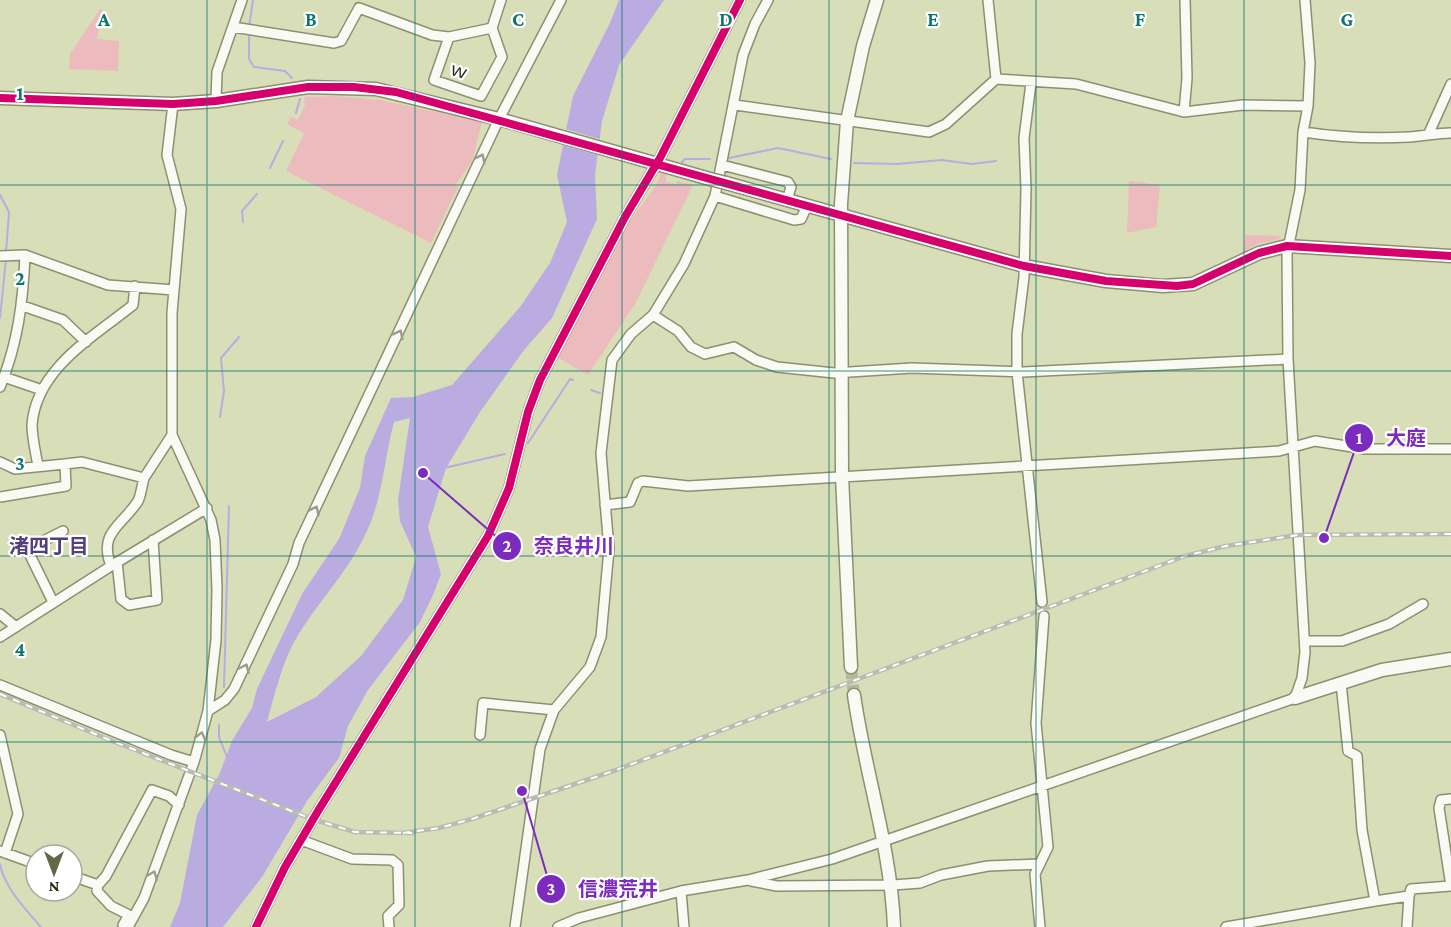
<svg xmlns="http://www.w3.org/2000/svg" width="1451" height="927" font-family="'Crimson Pro','Noto Sans JP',serif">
<rect width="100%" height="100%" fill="#d8deb7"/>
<!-- green -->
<path fill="#ecbbbe" d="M100,9h2l-5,30 22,2 -1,30 -49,-2 1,-15z
M336,96l44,4 102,22 -10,39 -16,23 2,3 -27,56 -145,-72 18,-38 -17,-9 4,-7 7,3 7,-15 -1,-8z
M661,173l5,2v7l10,2 1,-3 16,4 -58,119 -47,71 -33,-19 70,-128 30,-41z
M1129,181l31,4 -4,42 -29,6z
M1245,235l35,1v3l-23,5 -14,8z"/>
<!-- water -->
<path fill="#baabe0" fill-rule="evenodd" d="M619,0h45l-45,65 -17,56 -7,54 2,44 -45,99 -28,32 -44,62 -34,56 -18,59 13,47 -8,21 -13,27 -52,68 -20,36 -9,32 -32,43 -45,76 -39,50h-53l10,-24 17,-88 23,-42 12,-32 20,-33 5,-19 45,-95 37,-55 21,-51 5,-32 26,-58 22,-1 39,-12 68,-78 30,-44 17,-41 -10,-47 16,-79 37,-73zM410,418l-12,82 2,21 16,36 -13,43 -42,56 -45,41 -49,25c6,-22 14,-54 24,-74 21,-41 56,-73 75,-115 17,-35 18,-74 28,-111z"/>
<!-- pier -->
<path fill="#d8deb7" d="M562,128l41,12 -2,16 -42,-12z"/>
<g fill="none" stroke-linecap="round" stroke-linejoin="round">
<!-- stream -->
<path stroke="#baabe0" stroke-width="2" d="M249,27l4,-27
M249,33v26l5,8 31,4 7,7
M296,113l4,-14
M729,158l49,-10 53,11
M682,162l3,-3h25
M854,163l43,1 45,-4 30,4 24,-3
M270,168l13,-27
M0,195l9,17 -3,41
M243,222l-1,-11 15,-17
M0,318l6,-59
M591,390l9,3
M220,417l4,-26 -3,-33 18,-21
M528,443l42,-64 3,1
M444,468l61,-14
M224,687l5,-181
M219,725v12l8,20
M0,864c4,23 26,46 41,63"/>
<!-- tertiary-tunnel -->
<path stroke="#b4ba95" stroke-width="12" stroke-dasharray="12 6" stroke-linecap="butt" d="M851,667l3,28"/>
<!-- minor casing -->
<g stroke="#8c9071" stroke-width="12">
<path id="minor" d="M988,0l8,79
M233,27l101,16 7,-2 18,-33 73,27 17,2 43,-9
M492,28l9,-28
M449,37l-15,43 47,16 21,-39 -10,-29
M1031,83l-7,55 2,51 -2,88 -7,57v38l25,230
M216,101l1,-29 25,-72
M735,105l194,27 17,-8 50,-45 80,5 108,28 59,-7 65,1
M1184,112l3,-34 -2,-78
M1303,132c34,5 71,7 106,5 15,-1 28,-4 42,-4
M1429,133l22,-49
M722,165l66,17 3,5 -4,13
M715,196l79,24 7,-1 6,-13
M0,256l25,-1 83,30 66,5
M23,306l40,14 23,22
M653,315l25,16 13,16 14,7 29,-7 22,13 21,7 57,6 78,-5 111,4 265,-13
M4,377l38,13
M0,387c18,-44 23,-85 25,-132
M0,462l15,7 50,-5
M38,466c-2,-12 -6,-28 -6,-41 4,-56 61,-88 101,-120l2,-19
M0,497l66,-11 -1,-22 17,-2 62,16 28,-43
M605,505l25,-3 8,-19 5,-2 45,5 591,-35 36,-10 50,8h86
M117,562l4,37 8,6 28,-5 -4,-60
M111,566c-13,-34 11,-40 27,-65 3,-6 4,-16 6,-23
M53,602l-26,-53 36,-18
M0,614l16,13
M0,637l111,-71 96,-58
M1305,641h37l47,-17 34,-20
M0,685l171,70 23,7
M208,711l17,-11 9,-11 59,-125 6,-21 200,-424 62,-119
M0,735l18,79 -13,39
M480,735l3,-32 71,7
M1451,799l-10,1 -2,8 12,78
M301,840l51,19 40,1 6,5 1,40 -11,11 1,11
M0,851l36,13
M72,876l26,9 8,-9 46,-86 17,6 10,9
M751,881l26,5 116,-1 27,-2 21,-8 47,-9 51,-2
M98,885l-1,6 14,15 18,9 -6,10
M681,891l3,36
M1375,901l34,-5 2,-7 40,-3
M128,927l16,-29 50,-136 14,-51 8,-71 1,-51 -2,-49 -4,-20 -39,-85v-122l9,-104 -14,-54 6,-51
M256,927l29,-60 33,-56 170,-275 21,-48 19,-76 12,-32 85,-163 35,-59 80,-158
M515,927l25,-178 14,-39 36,-43 11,-30 8,-88 -8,-96 11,-93 19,-26 22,-19 31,-51 31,-68 28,-141 12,-31 13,-24
M558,927l21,-9 102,-27 67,-11 84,-21 463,-161 7,-20 3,-26 -17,-293 -1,-105 13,-64 3,-58 5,-26 2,-43 -5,-63
M1040,927l-5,-53 13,-27 -12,-124 8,-107
M1226,927l149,-26 -13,-71 -5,-74 -9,-5 -7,-68
M1407,927l2,-31"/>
</g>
<!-- tertiary casing -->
<g stroke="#8c9071" stroke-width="15">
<path id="tertiary" d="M0,98l173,6 43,-3 92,-14 68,2 123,30 211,60
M726,183l298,83 82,15 57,5 30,-2 66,-31 28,-7 164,10
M851,667l-9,-191 -1,-272 6,-83 16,-75 14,-46
M854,695c11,78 37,153 40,232
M1295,698l87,-28 69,-11"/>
</g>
<!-- minor -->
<use href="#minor" stroke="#f9faf4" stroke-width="9"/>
<!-- tertiary -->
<use href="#tertiary" stroke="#f9faf4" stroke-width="12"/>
<!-- rail casing -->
<g stroke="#babbb2" stroke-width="4.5">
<path id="rail" d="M0,694l107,45 205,80 43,13 57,1
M403,833l36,-5 33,-9 144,-49 569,-214 41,-10 72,-11 153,-1"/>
</g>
<!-- rail -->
<use href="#rail" stroke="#fff" stroke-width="2" stroke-dasharray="7" stroke-linecap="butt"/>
<!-- tertiary-bridge casing -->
<g stroke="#8c9071" stroke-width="15" stroke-linecap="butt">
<path id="tertiary-bridge" d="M710,179l16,4"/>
</g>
<!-- tertiary-bridge -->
<use href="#tertiary-bridge" stroke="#f9faf4" stroke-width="12"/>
<!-- cycleway casing -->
<g stroke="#fff" stroke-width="11">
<path id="cycleway" d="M0,98l173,6 43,-3 92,-14h46l42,5 628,174 82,15 71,5 16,-2 66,-31 28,-7 164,10
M256,927l29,-60 33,-56 170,-275 21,-48 19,-76 12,-32 85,-163 35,-59 80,-158"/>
</g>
<!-- cycleway -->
<use href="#cycleway" stroke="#d6006c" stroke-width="8"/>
</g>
<!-- one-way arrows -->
<defs><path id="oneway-chevron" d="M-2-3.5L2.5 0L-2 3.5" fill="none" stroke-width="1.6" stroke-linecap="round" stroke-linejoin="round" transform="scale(1.5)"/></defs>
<g stroke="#9a9c8c">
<use href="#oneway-chevron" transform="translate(481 158) rotate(-64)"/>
<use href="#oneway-chevron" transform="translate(399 334) rotate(-64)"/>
<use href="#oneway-chevron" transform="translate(315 510) rotate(-64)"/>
<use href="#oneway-chevron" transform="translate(245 668) rotate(-65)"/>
<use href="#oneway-chevron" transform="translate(201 736) rotate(-75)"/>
<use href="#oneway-chevron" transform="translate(153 875) rotate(-68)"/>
</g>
<!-- grid -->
<path fill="none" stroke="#0f766e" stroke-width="1.5" stroke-opacity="0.55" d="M207,0v927M415,0v927M622,0v927M829,0v927M1036,0v927M1244,0v927M0,185h1451M0,371h1451M0,556h1451M0,742h1451"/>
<g text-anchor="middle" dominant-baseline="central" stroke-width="4.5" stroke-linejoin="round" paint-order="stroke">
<!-- street labels -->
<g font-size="18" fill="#25280d" stroke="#fff">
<text transform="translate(459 71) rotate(18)">ｗ</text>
</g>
<!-- neighbourhood labels -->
<g font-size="20" font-weight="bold" fill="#51407d" stroke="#fff">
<text x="49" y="546">渚四丁目</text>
</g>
</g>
<g font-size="20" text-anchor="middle" font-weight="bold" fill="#0f766e" stroke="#fff" stroke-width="4.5" stroke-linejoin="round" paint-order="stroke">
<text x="104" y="26">A</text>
<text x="311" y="26">B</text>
<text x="518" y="26">C</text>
<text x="726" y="26">D</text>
<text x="933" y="26">E</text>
<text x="1140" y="26">F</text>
<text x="1347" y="26">G</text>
<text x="20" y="100">1</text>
<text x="20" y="285">2</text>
<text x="20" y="470">3</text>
<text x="20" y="656">4</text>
</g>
<!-- callouts -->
<path fill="none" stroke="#7b2cbf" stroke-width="2" d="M1324 538L1359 438M423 473L507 546M522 791L551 889"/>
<g fill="#7b2cbf" stroke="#fff" stroke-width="2">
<circle cx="1324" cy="538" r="6"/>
<circle cx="423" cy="473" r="6"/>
<circle cx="522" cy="791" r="6"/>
<circle cx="1359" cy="438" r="15"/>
<circle cx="507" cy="546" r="15"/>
<circle cx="551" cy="889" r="15"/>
</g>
<g font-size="18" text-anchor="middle" font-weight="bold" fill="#fff">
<text x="1359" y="444">1</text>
<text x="507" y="552">2</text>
<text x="551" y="895">3</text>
</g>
<g font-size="20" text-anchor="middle" font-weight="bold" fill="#7b2cbf" stroke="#fff" stroke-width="4.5" stroke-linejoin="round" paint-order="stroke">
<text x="1406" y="445">大庭</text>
<text x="574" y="553">奈良井川</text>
<text x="618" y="896">信濃荒井</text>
</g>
<!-- north arrow -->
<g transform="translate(54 873) rotate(180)"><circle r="28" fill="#ffffff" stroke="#a8a99e" stroke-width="1.5"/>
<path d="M0-4.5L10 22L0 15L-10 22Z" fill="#646848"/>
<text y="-9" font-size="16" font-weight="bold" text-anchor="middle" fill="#25280d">N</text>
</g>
</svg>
